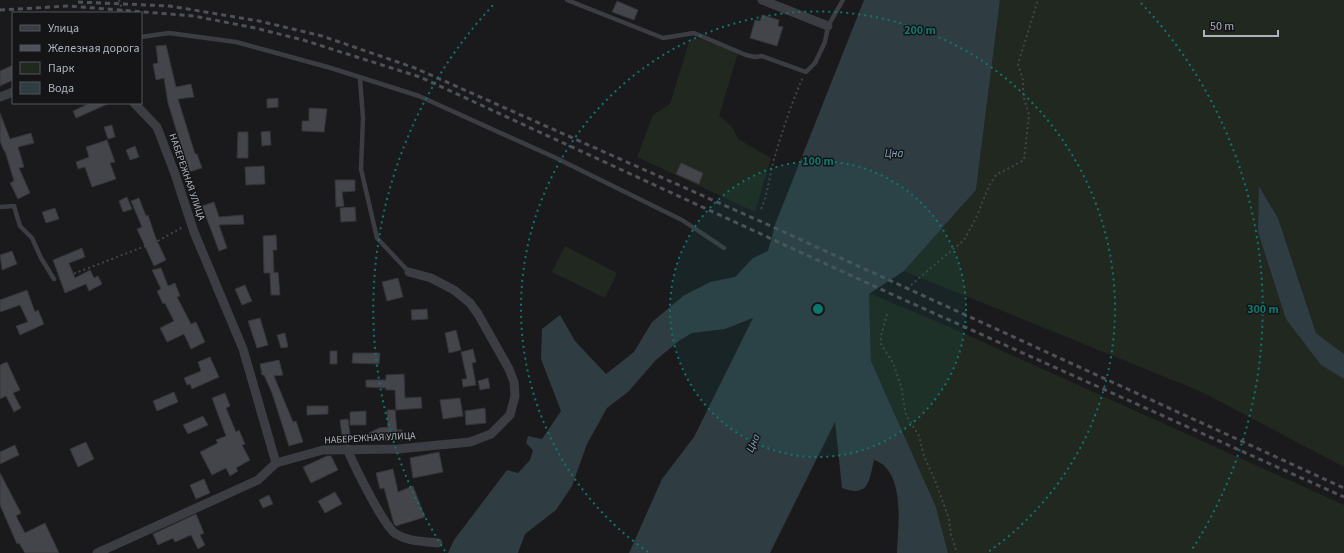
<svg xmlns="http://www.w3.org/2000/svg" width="1344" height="553" font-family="'Source Sans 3',sans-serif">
<rect width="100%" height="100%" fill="#1a1a1d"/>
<!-- green -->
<path fill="#202820" d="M1000,0h344v354l-28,-21 -38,-115 -18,-31 -2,45 63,133 23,14v88l-142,-75 -298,-121 72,-81z
M690,39h11l37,14 -19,63 13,11 6,12 33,19 -16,54 -118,-55 16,-42 17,-11z
M565,246l52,27 -12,25 -53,-26z
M869,293l85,36 390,176v48h-396l-12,-46 -65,-146z"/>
<!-- water -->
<path fill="#2f3c42" d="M864,0h136l-24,190 -72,81 -35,23 2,67 65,146 12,46h-51c1,-26 9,-83 -23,-93 -5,21 -5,38 -32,28l-7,-66 -65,131h-141l33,-74 32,-42 59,-119 -28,11 -33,4 -12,7 -24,20 -28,32 -21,16 -20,36 -15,42 -16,24 -31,24 -7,19h-70l6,-13 53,-70 11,3 12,-13 3,-10 -7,-7 2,-7 14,3 19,-28 -20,-52 1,-30 18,-14 15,26 31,33 28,-22 18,-30 31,-26 27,-14 25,-5 18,-19 15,-7 8,-29z
M1259,186l19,32 38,115 28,21v25l-23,-14 -35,-46 -28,-87z"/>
<!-- building -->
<path fill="#44454a" stroke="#343539" d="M617,1l21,9 -4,10 -22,-8z
M762,15l17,5 -1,6 5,1 -6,19 -27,-8 5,-18 5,1z
M166,45l10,42 15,-3 3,13 -16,2 17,55h2l5,14 -13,4 -21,-69 -4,-25 -8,2 -3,-16 5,-1 -2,-17z
M13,65v15l-13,6v-15z
M278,98v9l-11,1v-9z
M90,103h20l-34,15 -3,-7z
M309,108l18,1 -3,23 -22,-1v-10h7z
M0,113l10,26 21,-6 3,10 -16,4 6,20 -5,1 11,25 -12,6 -8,-16 4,-2 -9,-30h-1l-4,-10z
M112,125l3,12 -7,2 -4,-12z
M270,131l1,14 -9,1 -1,-14z
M238,132h10v26h-11z
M107,140l8,22 -5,1 6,16 -24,8 -7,-20 -7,2 -2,-7 13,-5 -3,-10z
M135,146l4,11 -9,3 -4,-10z
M681,163l22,10 -4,11 -23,-10z
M264,166l1,18 -19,1 -1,-18z
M335,180h20v11l-13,1 2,14 -8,1z
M127,197l5,12 -9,3 -4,-11z
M139,198l7,18 2,-1 7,21 11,24 -12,6 -17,-37 5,-2 -11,-26z
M214,202l5,15 24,-2 1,9 -25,1 8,23 -8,3 -17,-45z
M355,207l1,14 -15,1 -1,-14z
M55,208l4,11 -13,4 -4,-11z
M276,235l1,15h-4l1,23 4,-1 2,23h-9l-1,-22h-6l-1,-37z
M82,248l3,9 -16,6 6,15 15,-8 4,8 4,-2 4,8 -13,7 -3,-7 -21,9 -12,-33z
M12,251l5,13 -15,6 -2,-15z
M161,268l7,18 7,-3 5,13 -3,1 14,27 5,-2 9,20 -14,7 -7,-15 -17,8 -7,-14 14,-7 -9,-18 -2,1 -6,-13 4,-2 -9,-19z
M398,278l5,19 -16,4 -5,-19z
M245,285l7,16 -10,4 -7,-16z
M27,290l8,22 3,-2 6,14 -24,11 -4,-9 12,-4 -8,-17 -20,7v-12z
M427,309l1,10 -16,1 -1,-10z
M260,318l8,27 -11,3 -9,-27z
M456,330l5,20 -12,3 -4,-20z
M285,333l3,14 -7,1 -4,-13z
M473,349l3,13 -4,1 4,22 -13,2 -1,-8h5l-6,-27z
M330,351h7v13h-7z
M353,353h27l-1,11 -27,-1z
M210,357l9,20 -27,12 -2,-5 -3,1 -3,-7 17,-7 -3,-9z
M279,360l4,15 -9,1 19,46 3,-1 7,21 -14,4 -17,-53 -8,-18h-2l-2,-11z
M7,362l13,28 -7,3 8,15 -7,4 -8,-16 -6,3v-34z
M404,374l1,24 16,-1 1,11 -26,2 -1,-20h-9v-2l-20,-1v-7h20v-5z
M488,378l2,10 -10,2 -2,-9z
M174,392l4,10 -21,9 -4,-10z
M225,393l5,13 -4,2 10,24 3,-2 6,14 -3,1 8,15 -14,8 2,3 -8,5 -4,-8 -14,7 -12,-23 18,-9 -2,-3 10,-4 -14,-38z
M460,398l3,18 -20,3 -3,-19z
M307,406h21v8l-21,1z
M485,408l1,15 -20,2 -1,-14z
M387,410h8l2,20h5v10l-22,1v-4l-23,2 22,-11 9,-1z
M366,411v14h-16v-13z
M203,416l5,9 -20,9 -5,-9z
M348,419l2,16 -8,1 -2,-16z
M86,442l8,17 -16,8 -8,-18z
M15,445l4,10 -19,9v-12z
M439,452l4,20 -30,6 -3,-20z
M327,456h4l7,14 -27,13 -8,-16z
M393,469l5,23 15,-6 12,31 -29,9 -2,-2 -10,-36 -4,1 -4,-16z
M0,473l21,40 -5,3 9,17 20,-10 14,30h-34l-6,-10 -2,1 -17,-39z
M204,479l6,14 -14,6 -6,-14z
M335,492l7,12 -17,9 -7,-12z
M269,495l4,9 -10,4 -4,-8z
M196,514l8,19 -4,2 5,10 -7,4 -7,-14 -16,7 -2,-4 -15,7 -5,-11z"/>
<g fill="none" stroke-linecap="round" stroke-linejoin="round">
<!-- path -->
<path stroke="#414449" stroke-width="2" stroke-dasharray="2 3" stroke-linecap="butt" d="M119,0l4,13
M761,209c8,-18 8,-35 14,-53 8,-27 17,-54 28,-79
M60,279l96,-37 27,-15
M911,285l53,-45 12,-22 13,-32 7,-11 28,-15 5,-45 -6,-20v-15l-5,-16 20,-64
M887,314l-6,22v8l12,19 8,23 5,29 13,21 5,20 12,27 13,36 2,16 6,18"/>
<!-- lane -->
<path stroke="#3b3d42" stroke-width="4.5" d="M567,0l96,38 31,-5 52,22 9,2 7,-1 44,16 9,-9 10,-21 3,-16 15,-26
M141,37l28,-4 67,9 95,26 88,28 137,62 126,62 42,28
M360,79l3,39 -2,51 16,69 32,34
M0,207l14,-1 6,20 12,12 9,20 13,21"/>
<!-- street -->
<path stroke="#3b3d42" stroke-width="9" d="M762,0l66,26
M0,97l13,-5
M134,103l23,24 18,47 19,58 49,117 33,114 47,-13 75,-1 72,-7 21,-8 19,-19 5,-19 -1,-14 -5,-13 -31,-55 -8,-11 -16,-13 -23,-12 -22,-6
M347,449c7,16 37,78 49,85 13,8 27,7 42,9
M97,553l161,-73 18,-17"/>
<!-- rail -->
<path stroke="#4e5157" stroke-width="3" stroke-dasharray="5 4" stroke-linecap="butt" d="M78,2l92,4 89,15 63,15 93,32 347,154 582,266
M0,10l69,-4 125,10 61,12 48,12 117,37 469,216 455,204"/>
</g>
<!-- distance rings -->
<circle cx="818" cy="309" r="148" fill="#0f766e" fill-opacity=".12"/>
<g fill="none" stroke="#0f766e" stroke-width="2" stroke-dasharray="2 4">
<circle cx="818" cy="309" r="148"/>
<path d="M648 552A297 297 0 1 1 988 552"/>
<path d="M445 551A445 445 0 0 1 495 3M1141 3A445 445 0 0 1 1191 551"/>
</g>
<g text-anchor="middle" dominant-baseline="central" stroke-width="3" stroke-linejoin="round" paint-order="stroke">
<!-- street labels -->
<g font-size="10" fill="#acb3bc" stroke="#151518">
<text transform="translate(187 177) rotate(71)">НАБЕРЕЖНАЯ УЛИЦА</text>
<text transform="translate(370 438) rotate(-3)">НАБЕРЕЖНАЯ УЛИЦА</text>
</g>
<!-- water labels -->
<g font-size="11" font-style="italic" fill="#82a6b8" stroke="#151518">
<text x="894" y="153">Цна</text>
<text transform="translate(753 443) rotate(-66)">Цна</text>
</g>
</g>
<circle cx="818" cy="309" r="6" fill="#0f766e" stroke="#151518" stroke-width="2"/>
<g font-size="12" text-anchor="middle" font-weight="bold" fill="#0f766e" stroke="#151518" stroke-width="3" stroke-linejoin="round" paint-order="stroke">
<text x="920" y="34">200 m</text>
<text x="818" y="165">100 m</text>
<text x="1263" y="313">300 m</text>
</g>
<!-- legend -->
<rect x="12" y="12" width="130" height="92" fill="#151518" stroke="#51545a"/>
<rect x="20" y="25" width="20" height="6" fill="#3b3d42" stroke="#51545a"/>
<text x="48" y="32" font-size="12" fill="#acb3bc">Улица</text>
<rect x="20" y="45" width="20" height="6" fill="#4e5157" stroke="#51545a"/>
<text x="48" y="52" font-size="12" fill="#acb3bc">Железная дорога</text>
<rect x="20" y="62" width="20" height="12" fill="#202820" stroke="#51545a"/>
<text x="48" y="72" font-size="12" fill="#acb3bc">Парк</text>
<rect x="20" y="82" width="20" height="12" fill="#2f3c42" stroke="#51545a"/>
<text x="48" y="92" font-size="12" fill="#acb3bc">Вода</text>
<!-- scale -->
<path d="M1204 30v6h74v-6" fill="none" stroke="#acb3bc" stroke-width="2"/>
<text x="1210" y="30" font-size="12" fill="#acb3bc" stroke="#151518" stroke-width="3" paint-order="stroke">50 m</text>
</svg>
